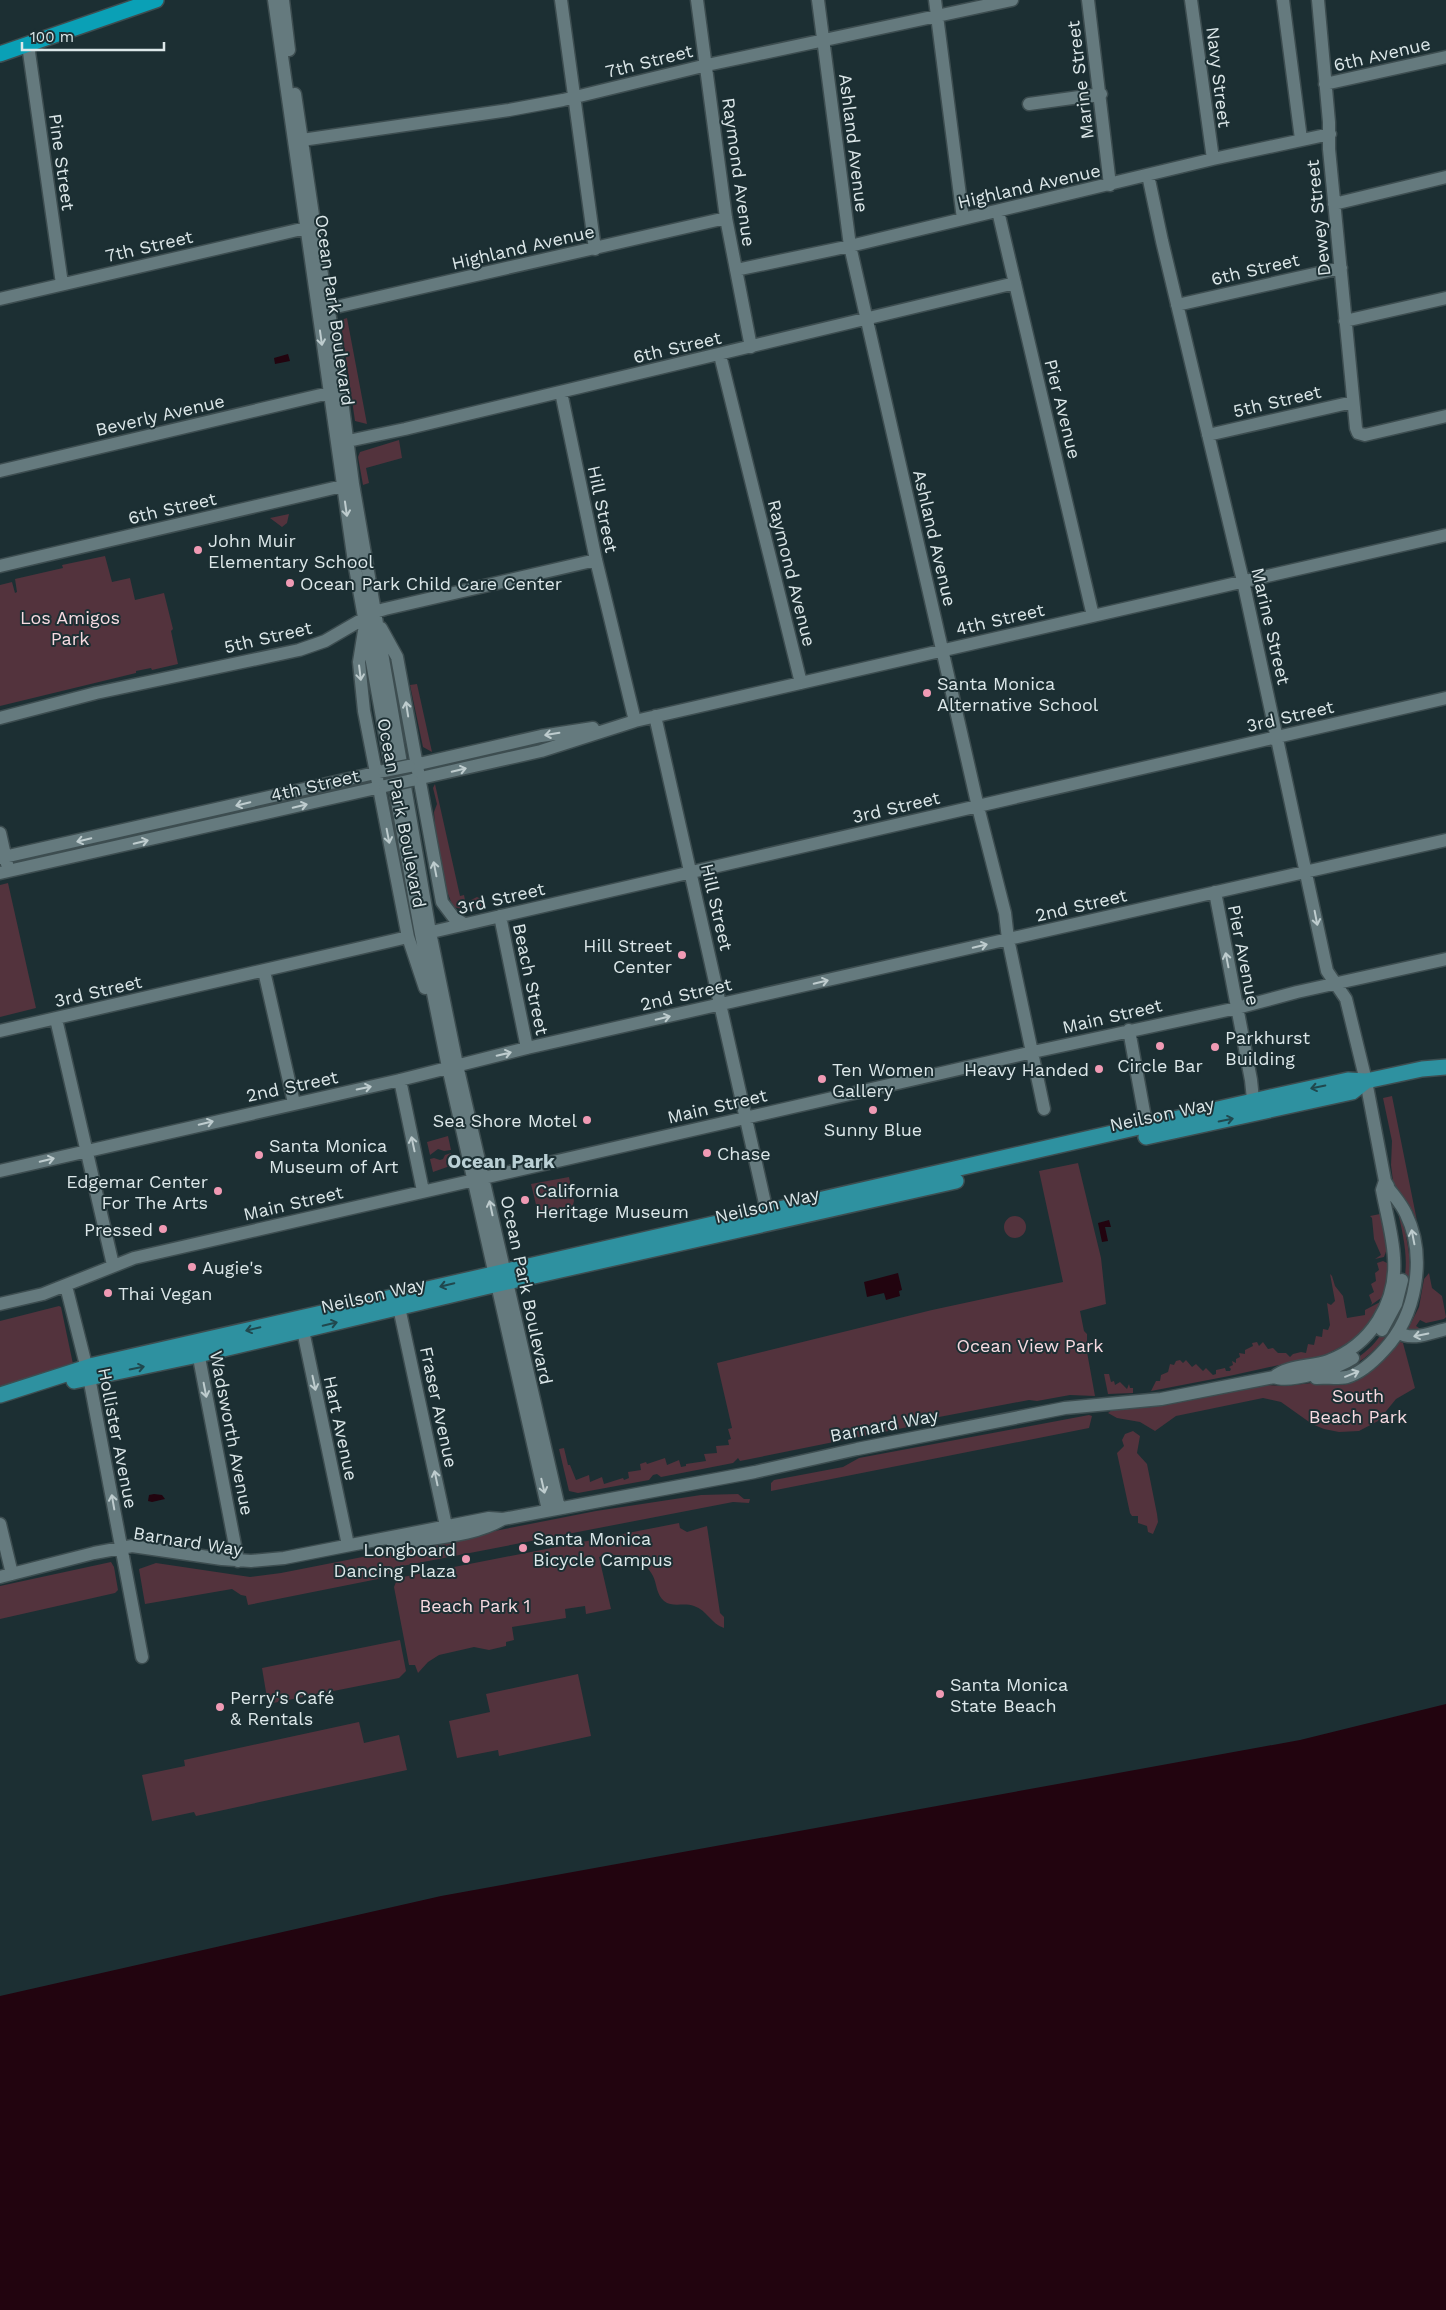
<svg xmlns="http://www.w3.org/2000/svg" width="1446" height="2310" font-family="'Work Sans',sans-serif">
<rect width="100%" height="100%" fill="#1c2f33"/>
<!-- green -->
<path fill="#53333d" d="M347,318l20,106 -12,-3 -14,-97v-4z
M399,440l3,18 -36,10 3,15 -6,2 -5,-28 2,-5z
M289,514l-2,9 -5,4 -12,-9z
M105,556l7,26 18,-4 5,22 29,-7 9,36 -2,2 7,33 -26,6 -1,-2 -15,3v2l-136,33v-121l12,-3 3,11 2,-1 -2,-13 48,-11 -1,-3z
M417,684l15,68 -9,-5 -13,-62z
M435,784l25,112 4,-1 3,15 -14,-3 -8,-21 -10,-60 -1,-14 3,-8 -4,-16z
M8,883l28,125 -36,9v-132z
M477,897l4,2 3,7 -14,3 -1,-8z
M1392,1096l25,125 -5,-11 -17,-22 -2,-7 -2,-16 1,-24 -9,-43z
M448,1136l3,14 -7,1 -6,-2 -8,6 -3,-13z
M451,1153l1,8 -2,5 -17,6 -3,-13 4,-1 6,2 3,-1 2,-4z
M1078,1163l23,95 5,46 -26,7 4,20 3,3v18l8,44 -25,-1 -33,6 -8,-1 -90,17 -16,7 -183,37 -2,-3 -5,5 -72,14 -4,-3 -4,1 -4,5 -71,13 -9,-2 -10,-42 5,-1 4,17h2l6,15 13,-5 1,7 12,-5 2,7 19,-6 1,2 5,-2 -1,-6 13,-2 -1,-6 6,-2 1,2 18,-6 2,7 12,-5 2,7 5,-1v-2l20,-3 -2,-7 13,-1 -1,-7 13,-1 -1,-5 3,-1 -3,-10 4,-1 -15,-65 215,-53 131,-28 -24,-111z
M569,1177l5,24 -2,8 -33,8 -8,-33z
M1397,1208c7,8 8,22 10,33 2,10 3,20 3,31 -1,41 -33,90 -74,100 32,-20 43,-28 59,-63 17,-37 11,-62 2,-101z
M1380,1214l7,35 -3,8 -9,2 6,-4 -7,-16 -2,-21 -2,-2z
M1004 1227a11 11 0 1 1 22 0a11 11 0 1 1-22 0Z
M1383,1261l4,2 2,6 -5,27 -13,9 1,-2 -3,-8 5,-3 -3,-8 5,-3 -1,-8 4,-3 -2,-7z
M1429,1273l3,15 10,8 4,21 -2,2 -18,4 -6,-3 -4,6 6,4 -9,2 -5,-3 11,-22 5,-28z
M1330,1274l2,2 3,10 8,10 4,22 18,-3v-5l17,-9 -19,30 -13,11 -25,13 -96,21 -78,15 5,-10h4l1,-6 7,-3 2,-8 4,1 2,-4 4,-1 3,3 3,-3 6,7 4,-3 7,7 3,-3 7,7 3,-1v-4l9,-2 1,3h4l1,-2 -2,-2 4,-2 -1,-4 4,2v-4l4,-2 -1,-4 6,1v-4l8,-4 -1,-3 5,-1 2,4 4,-4 5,7 5,-1 5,5h8l4,4 3,-3 8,-2 5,1 2,-9 6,1 2,-9 6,1 1,-8 5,1 2,-5 -3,-22 4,2 4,-4z
M59,1306l2,1 12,57 -73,22v-65z
M1398,1341l5,2 12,45 -19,11 -18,22 -19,10 -20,1 -15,-3 -12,-5 -31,-22 -18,-4 -87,18 -21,15 -15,-9 -23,-4 -9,-5 4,-3 40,-3 113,-22 21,1 42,-5 16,4 9,-4z
M1104,1374h5l2,8 3,-1 1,4 5,-3 7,7 2,-5 1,4h3v5l-25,1z
M1089,1415l3,1 -3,12 -318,63v-8l3,-3 69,-13 16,-9z
M1133,1431l7,5 -3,17 10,11 10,50 1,8 -5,12 -5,-2 -1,-6 -9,-3v-7h-6l-2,-3 -13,-60 7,-7 -2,-6 3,-6z
M738,1494l6,5h6l-1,4 -16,-1 -336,65 -14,11 -135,27 -2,-9 -5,-1 -9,-6 -87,15 -6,-35 17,-6 94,14 31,-4 315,-62 105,-16z
M679,1523l1,5 7,4 20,-6 13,87 4,4v11c-13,-4 -17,-18 -30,-22 -10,-4 -21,2 -30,-5 -8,-7 -7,-17 -11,-25 -10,-20 -35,-24 -54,-19l12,52 -25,5 -1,-8 -20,3 1,9 -54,9 2,13 -8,2v4l-17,4 -15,-3 -35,8 -11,7 -10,11 -3,-8h-6l-15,-78 2,-5 8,-1 -1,-4z
M111,1562l3,5 4,23 -3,3 -115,26v-33z
M400,1640l6,31 -7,7 -131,26 -6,-36z
M578,1674l13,62 -92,20 -1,-6 -41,8 -8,-37 41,-9 -4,-18z
M359,1722l5,21 35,-8 8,35 -211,46 -2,-4 -42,9 -10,-46 43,-9 -1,-6z"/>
<!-- water -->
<path fill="#22040f" d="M288,354l2,7 -15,3 -1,-6z
M1109,1220l2,7h-6l3,14 -6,1 -4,-19z
M898,1273l4,17 -3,1 1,5 -14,4 -2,-7 -17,4 -3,-15z
M154,1494l8,1 3,4 -13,3 -4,-1 1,-6z
M1446,1704v606h-1446v-314l441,-100 859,-156z"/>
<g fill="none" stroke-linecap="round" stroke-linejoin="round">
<!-- minor casing -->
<g stroke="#3d4d50" stroke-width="15">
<path id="minor" d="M274,0l80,562 67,372 27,133 100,443
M283,0l6,50
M561,0l34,249
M697,0l29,218 25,129
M818,0l32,246 128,561 27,106 3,26 36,170
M935,0l28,219
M1088,0l22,185
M1191,0l22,159
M1283,0l18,139
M1318,0l11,122v27l27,279 2,5 7,2 81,-19
M28,45l34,239
M1325,84l121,-27
M295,94l26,175 13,70 19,145 77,448 27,133 102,443
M1029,104l72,-10
M295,141l214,-31 54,-10 144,-35 305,-65
M1148,175l14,66 81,340 84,390 19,28 20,82 19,100 3,5
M1334,204l112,-27
M998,211l95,405
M736,270l114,-24 363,-87 117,-25
M0,299l306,-71
M1177,305l164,-37
M327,309l399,-91
M1345,321l101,-23
M720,355l81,328
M561,392l35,168 39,161
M1208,435l145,-33
M340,441h8l57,-12 610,-146
M0,471l329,-78
M0,566l351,-82
M381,628l16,29 45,245 12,16 10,6
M364,631l-5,31 5,49 44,226 17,51
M655,716l114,505
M0,718l96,-25 203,-43 26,-9 50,-29 10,-3 211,-49
M410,766l131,-30 52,-8
M412,780l129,-29 94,-30 811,-186
M0,833l7,31
M0,858l384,-87
M0,873l385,-87
M1215,892l36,188 3,29
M500,916l27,132
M423,934l1023,-236
M264,971l30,132
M56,1019l57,246
M1129,1030l19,104
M0,1031l408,-94
M400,1080l23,111
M0,1171l400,-91 127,-32 919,-208
M66,1286l23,91 53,280
M397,1298l49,228
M0,1304l43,-10 91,-36 899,-206 204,-44 60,-16 149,-33
M301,1321l47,224
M1382,1330l14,-26 6,-24
M1398,1332c13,10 34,0 48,-3
M197,1347l41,214
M1274,1377c16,7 64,-9 79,-19
M1316,1378c10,-1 21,1 31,-1 14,-4 27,-16 37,-27 32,-34 43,-93 22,-136 -4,-9 -11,-17 -17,-25
M0,1524l12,50
M393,1545c36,-8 77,-7 110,-26
M0,1577l94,-24 38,-7 90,13 29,2 33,-3 205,-40 14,1 252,-47 102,-23 208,-41 96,-9 113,-22c13,-12 38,-10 54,-16 43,-16 69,-58 66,-103 -1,-22 -8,-46 -12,-68l3,-9"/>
</g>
<!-- major casing -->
<g stroke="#3d4d50" stroke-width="18">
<path id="major" d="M1146,1137l206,-45 14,-11
M74,1381l124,-26 287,-68 471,-106
M0,1395l94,-30 1159,-264 95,-21 18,1 56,-12 24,-2"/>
</g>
<!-- highway casing -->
<g stroke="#3d4d50" stroke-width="18">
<path id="highway" d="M0,54l156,-54"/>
</g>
<!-- minor -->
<use href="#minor" stroke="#657a7e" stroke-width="12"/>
<!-- major -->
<use href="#major" stroke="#2e91a0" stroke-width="15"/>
<!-- highway -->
<use href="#highway" stroke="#0aa0b6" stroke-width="15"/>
<!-- minor-bridge casing -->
<g stroke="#3d4d50" stroke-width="15" stroke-linecap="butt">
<path id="minor-bridge" d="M384,771l25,-5
M385,786l27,-6"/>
</g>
<!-- minor-bridge -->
<use href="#minor-bridge" stroke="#657a7e" stroke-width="12"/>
</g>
<!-- one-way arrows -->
<defs><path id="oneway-shaft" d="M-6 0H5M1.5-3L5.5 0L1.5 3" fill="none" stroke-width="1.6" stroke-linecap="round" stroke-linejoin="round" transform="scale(1.25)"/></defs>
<g stroke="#beccce">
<use href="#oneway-shaft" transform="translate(321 338) rotate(82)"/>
<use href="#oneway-shaft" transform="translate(346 509) rotate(82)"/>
<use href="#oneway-shaft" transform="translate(360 673) rotate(83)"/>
<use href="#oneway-shaft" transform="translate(407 709) rotate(-99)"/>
<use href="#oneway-shaft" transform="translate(552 734) rotate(171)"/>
<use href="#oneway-shaft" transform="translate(459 770) rotate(-13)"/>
<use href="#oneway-shaft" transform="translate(243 804) rotate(167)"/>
<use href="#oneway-shaft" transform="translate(300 806) rotate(-13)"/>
<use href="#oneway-shaft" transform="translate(388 836) rotate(79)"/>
<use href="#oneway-shaft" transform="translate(84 840) rotate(167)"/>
<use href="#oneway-shaft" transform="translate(141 842) rotate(-13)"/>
<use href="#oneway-shaft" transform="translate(435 869) rotate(-101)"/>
<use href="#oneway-shaft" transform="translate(1316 918) rotate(79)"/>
<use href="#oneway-shaft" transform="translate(980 946) rotate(-13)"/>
<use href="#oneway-shaft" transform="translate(1227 960) rotate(-101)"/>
<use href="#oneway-shaft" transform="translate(821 982) rotate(-13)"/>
<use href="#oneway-shaft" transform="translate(663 1018) rotate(-13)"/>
<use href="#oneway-shaft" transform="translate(504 1054) rotate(-13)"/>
<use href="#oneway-shaft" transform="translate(364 1088) rotate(-12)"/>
<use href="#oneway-shaft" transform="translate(206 1123) rotate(-13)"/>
<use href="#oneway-shaft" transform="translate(413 1144) rotate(-102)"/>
<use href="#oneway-shaft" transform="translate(47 1160) rotate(-13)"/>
<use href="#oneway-shaft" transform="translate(491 1208) rotate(-102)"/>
<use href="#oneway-shaft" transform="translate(1413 1237) rotate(-101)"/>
<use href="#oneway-shaft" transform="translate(1421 1335) rotate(168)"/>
<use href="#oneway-shaft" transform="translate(1352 1374) rotate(-22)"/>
<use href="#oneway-shaft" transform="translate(314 1383) rotate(78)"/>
<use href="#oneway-shaft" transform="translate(205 1390) rotate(79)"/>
<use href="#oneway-shaft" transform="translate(436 1478) rotate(-102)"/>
<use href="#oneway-shaft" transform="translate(543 1486) rotate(77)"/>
<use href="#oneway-shaft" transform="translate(113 1502) rotate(-100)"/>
</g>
<g stroke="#20484e">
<use href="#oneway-shaft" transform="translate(1318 1087) rotate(168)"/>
<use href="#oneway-shaft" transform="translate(1226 1120) rotate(-12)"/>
<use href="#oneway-shaft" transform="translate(447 1285) rotate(167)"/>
<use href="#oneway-shaft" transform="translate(330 1324) rotate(-13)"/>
<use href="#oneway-shaft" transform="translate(253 1329) rotate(167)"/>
<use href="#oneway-shaft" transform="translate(137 1368) rotate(-12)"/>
</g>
<!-- markers -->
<g fill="#f09ab4" stroke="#1c2f33" stroke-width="2">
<circle cx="198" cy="550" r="5"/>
<circle cx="290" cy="583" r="5"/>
<circle cx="927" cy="693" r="5"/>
<circle cx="682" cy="955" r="5"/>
<circle cx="1160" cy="1046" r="5"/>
<circle cx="1215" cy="1047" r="5"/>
<circle cx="1099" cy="1069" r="5"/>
<circle cx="822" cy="1079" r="5"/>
<circle cx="873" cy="1110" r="5"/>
<circle cx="587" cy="1120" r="5"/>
<circle cx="707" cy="1153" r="5"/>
<circle cx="259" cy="1155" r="5"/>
<circle cx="218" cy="1191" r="5"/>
<circle cx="525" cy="1200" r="5"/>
<circle cx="163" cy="1229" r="5"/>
<circle cx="192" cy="1267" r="5"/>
<circle cx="108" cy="1293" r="5"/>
<circle cx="523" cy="1548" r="5"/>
<circle cx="466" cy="1559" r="5"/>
<circle cx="940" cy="1694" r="5"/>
<circle cx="220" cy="1707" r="5"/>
</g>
<g text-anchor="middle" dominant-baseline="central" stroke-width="4" stroke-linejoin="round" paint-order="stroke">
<!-- street labels -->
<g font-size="18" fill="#dce7e9" stroke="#1c2f33">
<text transform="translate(1382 54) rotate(-13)">6th Avenue</text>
<text transform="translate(649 61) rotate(-14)">7th Street</text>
<text transform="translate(1219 77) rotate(83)">Navy Street</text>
<text transform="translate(1080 80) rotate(-97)">Marine Street</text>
<text transform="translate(854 143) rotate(83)">Ashland Avenue</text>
<text transform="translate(62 162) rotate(82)">Pine Street</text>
<text transform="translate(739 172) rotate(82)">Raymond Avenue</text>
<text transform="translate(1029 186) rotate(-13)">Highland Avenue</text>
<text transform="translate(1318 218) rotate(-96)">Dewey Street</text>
<text transform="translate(149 246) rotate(-13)">7th Street</text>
<text transform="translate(523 247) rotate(-13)">Highland Avenue</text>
<text transform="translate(1255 269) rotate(-13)">6th Street</text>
<text transform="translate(335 310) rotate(82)">Ocean Park Boulevard</text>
<text transform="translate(677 347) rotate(-13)">6th Street</text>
<text transform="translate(1277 401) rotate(-13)">5th Street</text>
<text transform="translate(1063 409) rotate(76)">Pier Avenue</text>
<text transform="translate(160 415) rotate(-13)">Beverly Avenue</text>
<text transform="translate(172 508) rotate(-13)">6th Street</text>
<text transform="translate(603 509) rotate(78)">Hill Street</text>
<text transform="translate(935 538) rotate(77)">Ashland Avenue</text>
<text transform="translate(792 573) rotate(76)">Raymond Avenue</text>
<text transform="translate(1000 619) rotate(-13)">4th Street</text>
<text transform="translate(1271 626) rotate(77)">Marine Street</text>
<text transform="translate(268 637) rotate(-13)">5th Street</text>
<text transform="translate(1290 716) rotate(-13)">3rd Street</text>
<text transform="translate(315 785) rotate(-13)">4th Street</text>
<text transform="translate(896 807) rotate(-13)">3rd Street</text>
<text transform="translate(402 813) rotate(79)">Ocean Park Boulevard</text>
<text transform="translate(501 898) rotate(-13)">3rd Street</text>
<text transform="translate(1081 905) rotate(-13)">2nd Street</text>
<text transform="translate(717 907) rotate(77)">Hill Street</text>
<text transform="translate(1244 955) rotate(79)">Pier Avenue</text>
<text transform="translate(531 979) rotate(78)">Beach Street</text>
<text transform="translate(98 991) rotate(-13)">3rd Street</text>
<text transform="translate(686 994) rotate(-13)">2nd Street</text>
<text transform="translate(1112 1016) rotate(-13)">Main Street</text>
<text transform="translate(292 1086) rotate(-12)">2nd Street</text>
<text transform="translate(717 1106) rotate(-13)">Main Street</text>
<text transform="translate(1162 1114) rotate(-12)">Neilson Way</text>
<text transform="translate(293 1203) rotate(-13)">Main Street</text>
<text transform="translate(767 1205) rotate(-13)">Neilson Way</text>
<text transform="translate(527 1290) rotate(78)">Ocean Park Boulevard</text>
<text transform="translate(373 1295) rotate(-13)">Neilson Way</text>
<text transform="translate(439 1407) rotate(78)">Fraser Avenue</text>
<text transform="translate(884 1425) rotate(-11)">Barnard Way</text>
<text transform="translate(341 1428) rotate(78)">Hart Avenue</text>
<text transform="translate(232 1433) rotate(79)">Wadsworth Avenue</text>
<text transform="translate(118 1438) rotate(79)">Hollister Avenue</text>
<text transform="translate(188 1541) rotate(9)">Barnard Way</text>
</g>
<!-- poi labels -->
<g font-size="18" fill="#dce7e9" stroke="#1c2f33" text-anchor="start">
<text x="208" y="540">John Muir<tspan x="208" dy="21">Elementary School</tspan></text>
<text x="300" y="583">Ocean Park Child Care Center</text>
<text x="937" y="683">Santa Monica<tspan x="937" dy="21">Alternative School</tspan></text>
<text x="672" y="945" text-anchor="end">Hill Street<tspan x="672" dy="21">Center</tspan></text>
<text x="1225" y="1037">Parkhurst<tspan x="1225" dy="21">Building</tspan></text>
<text x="1160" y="1065" text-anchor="middle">Circle Bar</text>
<text x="832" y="1069">Ten Women<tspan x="832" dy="21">Gallery</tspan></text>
<text x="1089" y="1069" text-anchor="end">Heavy Handed</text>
<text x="577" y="1120" text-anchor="end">Sea Shore Motel</text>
<text x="873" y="1129" text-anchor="middle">Sunny Blue</text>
<text x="269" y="1145">Santa Monica<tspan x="269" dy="21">Museum of Art</tspan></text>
<text x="717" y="1153">Chase</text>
<text x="208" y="1181" text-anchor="end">Edgemar Center<tspan x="208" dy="21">For The Arts</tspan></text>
<text x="535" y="1190">California<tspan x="535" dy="21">Heritage Museum</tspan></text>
<text x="153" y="1229" text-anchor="end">Pressed</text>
<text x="202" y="1267">Augie's</text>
<text x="118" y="1293">Thai Vegan</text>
<text x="533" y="1538">Santa Monica<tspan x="533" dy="21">Bicycle Campus</tspan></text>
<text x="456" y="1549" text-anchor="end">Longboard<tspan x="456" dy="21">Dancing Plaza</tspan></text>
<text x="950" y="1684">Santa Monica<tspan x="950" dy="21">State Beach</tspan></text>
<text x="230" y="1697">Perry's Café<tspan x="230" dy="21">&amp; Rentals</tspan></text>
</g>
<!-- park labels -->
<g font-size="18" fill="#f7dae1" stroke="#1c2f33">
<text x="70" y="617">Los Amigos<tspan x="70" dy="21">Park</tspan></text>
<text x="1030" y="1345">Ocean View Park</text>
<text x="1358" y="1395">South<tspan x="1358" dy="21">Beach Park</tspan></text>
<text x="475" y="1605">Beach Park 1</text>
</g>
<!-- neighbourhood labels -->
<g font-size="19" font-weight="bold" fill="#bad0d5" stroke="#1c2f33">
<text x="501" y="1161">Ocean Park</text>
</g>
</g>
<!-- scale -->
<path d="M22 42v8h142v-8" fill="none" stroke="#dce7e9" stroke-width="2.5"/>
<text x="30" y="42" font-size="15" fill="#dce7e9" stroke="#1c2f33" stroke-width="4" paint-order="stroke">100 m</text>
</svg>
